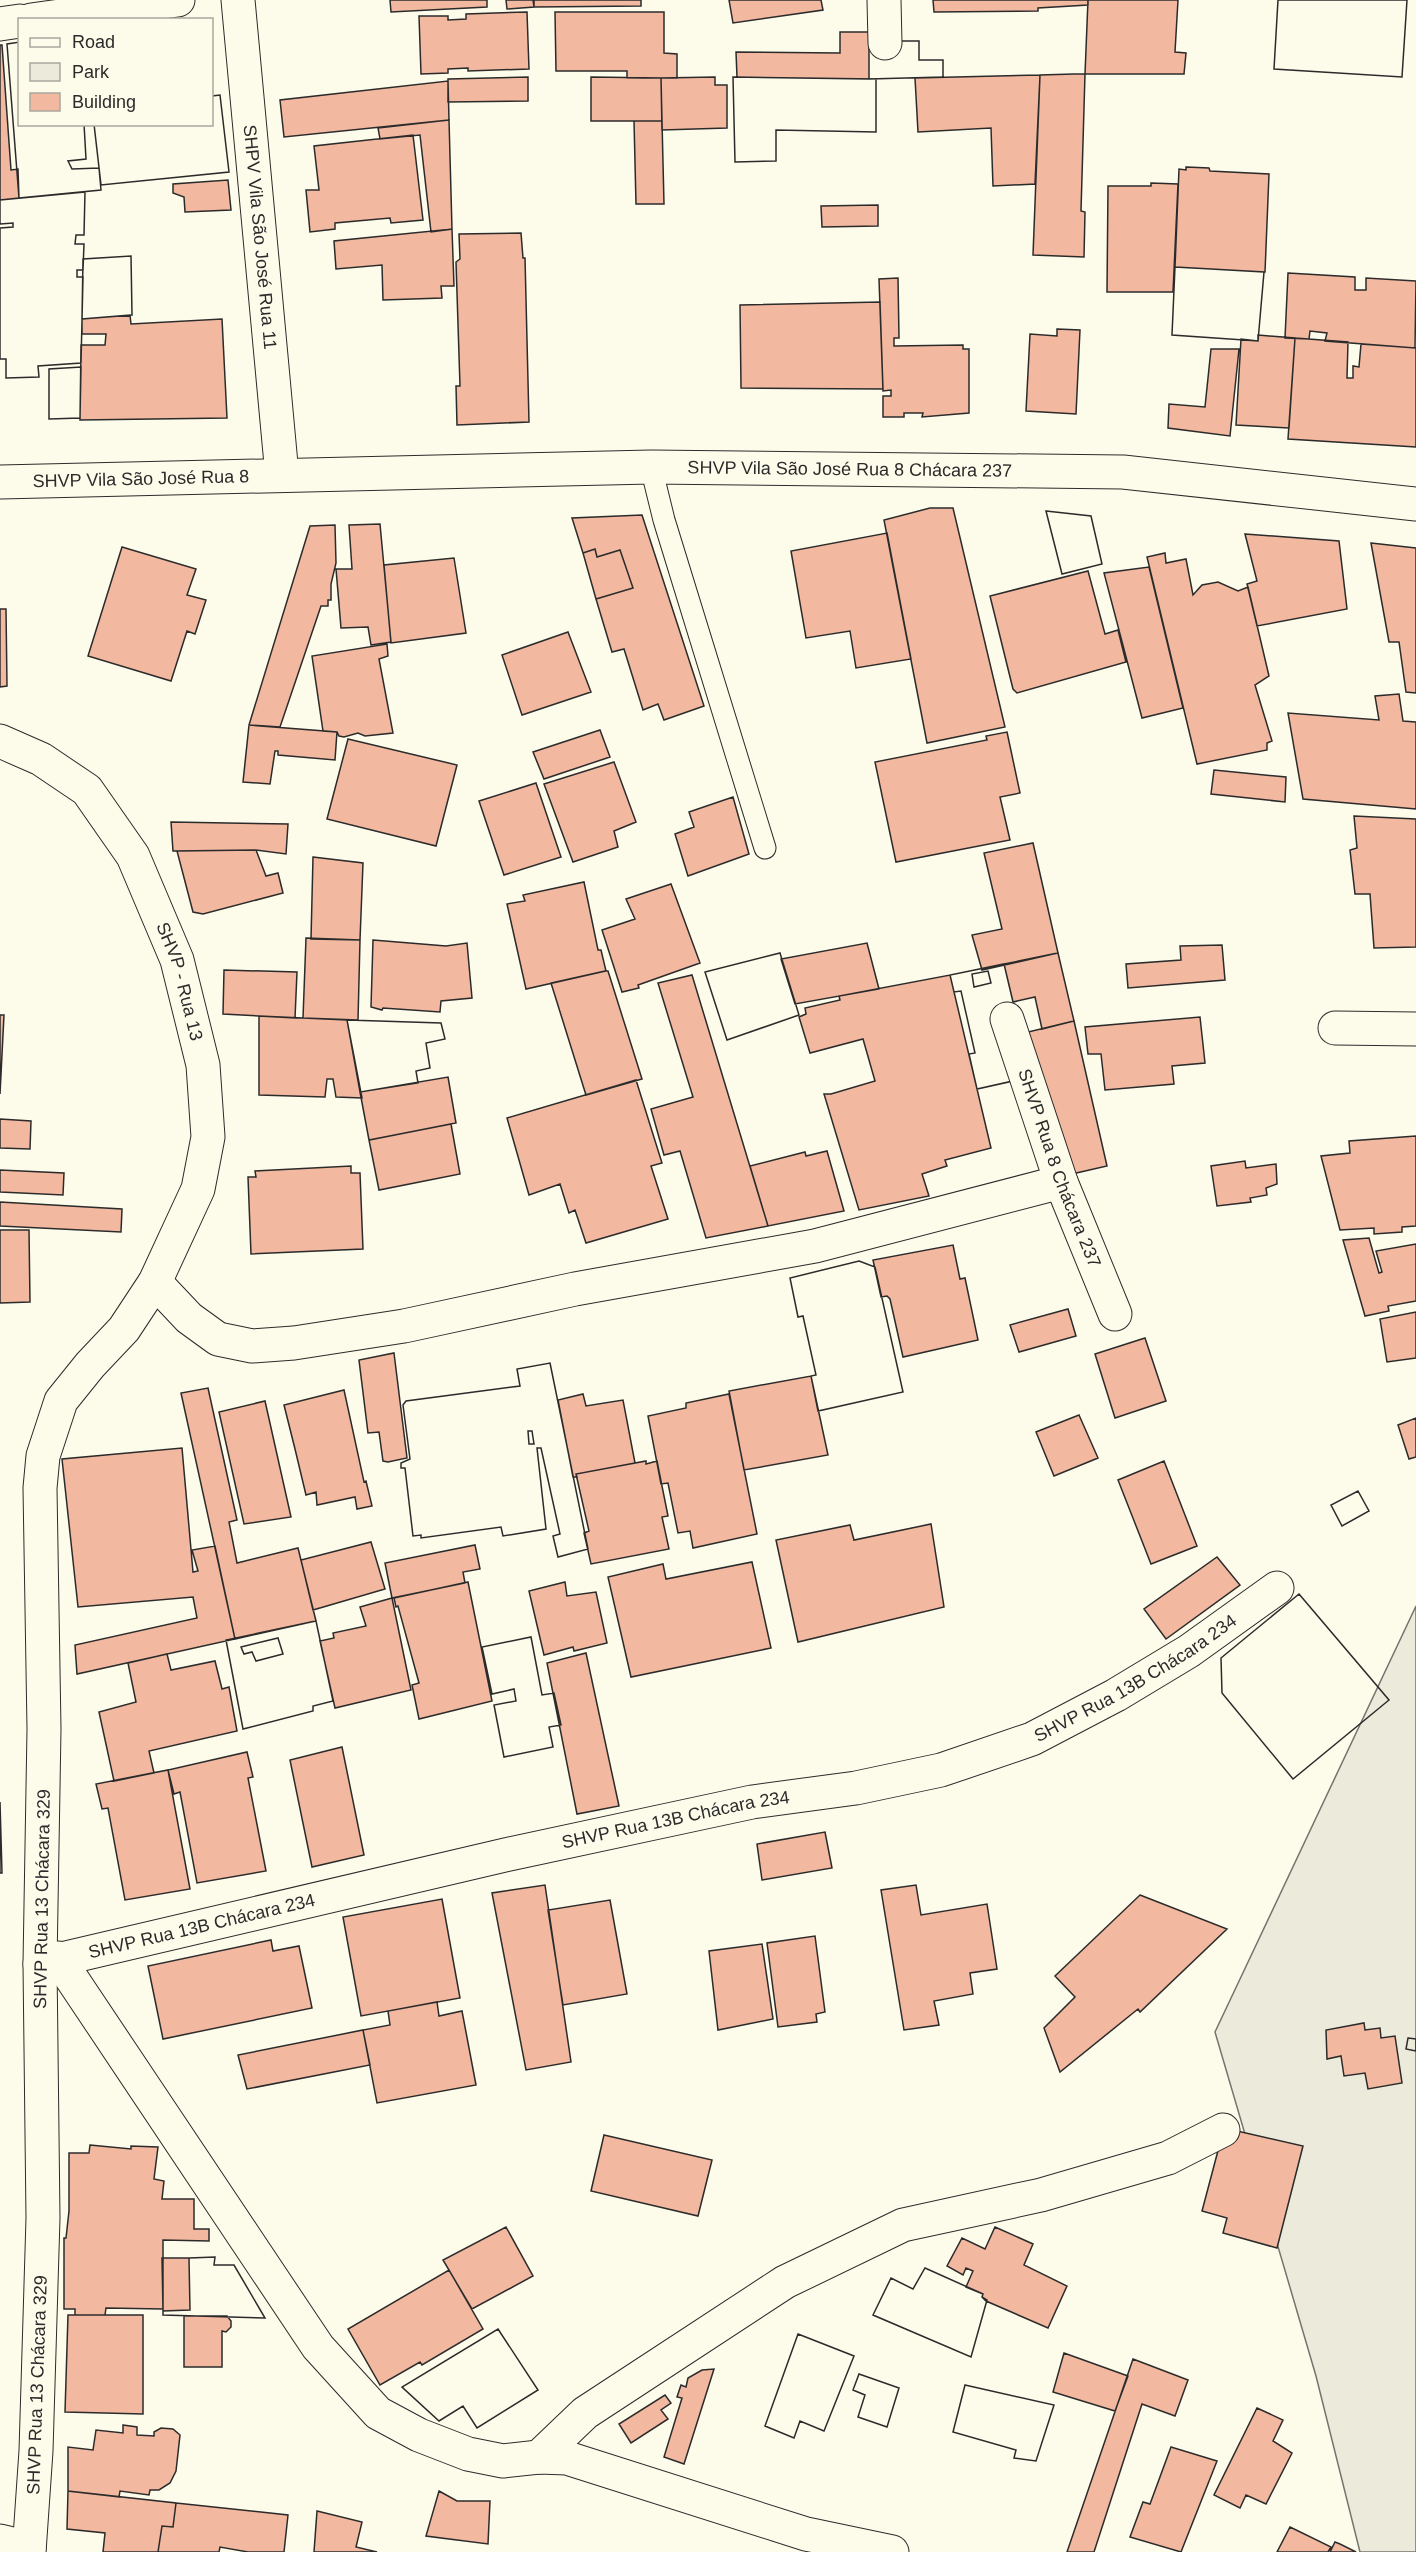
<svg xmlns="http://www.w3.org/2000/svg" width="1416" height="2552" font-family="Helvetica,sans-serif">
<rect width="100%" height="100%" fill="#fdfbea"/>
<!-- green -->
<path fill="#ecebdb" stroke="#74746e" stroke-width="1.5" d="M1416,1606v946h-56l-44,-176 -101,-344z"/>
<!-- building -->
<path fill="#f2b8a0" stroke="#2b2b2b" stroke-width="1.5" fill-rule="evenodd" d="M390,0h97v7l-96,5z
M506,0h27l1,7 -27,2z
M534,0h107v6l-107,1z
M729,0h92l2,10 -90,13z
M933,0h155v5l-50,3v3l-104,1z
M1088,0h90l-3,52 11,1 -2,21h-99z
M1278,0h129l-5,77 -128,-8z
M1278,0h129l-5,77 -128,-8z
M527,12l2,57 -61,2v-3l-20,1v4l-27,1 -2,-58h29v4l18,-1v-5z
M555,12h109v41l13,1v24h-50v-7h-71z
M840,32h29v47l-132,-2 -1,-25 104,1z
M869,41h50v19h24v17l-74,2z
M869,41h50v19h24v17l-74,2z
M20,42v82h64l2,35 -18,2 4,8 27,-1 2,22 -82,8 -12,-154z
M20,42v82h64l2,35 -18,2 4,8 27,-1 2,22 -82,8 -12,-154z
M0,45h2l9,125 7,-1 1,29 -19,2z
M1074,74h11l-4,137 4,1 -1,45 -51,-2 7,-180z
M1040,75l-5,109 -42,2 -2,-58 -73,4 -3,-54z
M528,77v24l-80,1v-23z
M591,77l70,1 1,43h-71z
M715,77v8h12v43l-65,2 -1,-52z
M733,77l143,2v53l-100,-2v31l-41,1z
M733,77l143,2v53l-100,-2v31l-41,1z
M448,81l1,39 -165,17 -4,-37z
M220,95l9,77 -128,13 -7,-61h118v-28z
M220,95l9,77 -128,13 -7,-61h118v-28z
M449,120l3,109 -21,3 -11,-97 -40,4 -2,-11z
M634,121h28l2,83h-28z
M413,135l10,85 -32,3 -1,-5 -55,5v6l-25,3 -4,-42h13l-5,-44z
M1186,167l23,1 1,3 59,3 -4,98 -90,-5 4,-98 7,1z
M228,180l3,30 -46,2 -1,-15 -11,-4v-9z
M1151,183l27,1 -5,108h-66l1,-106h43z
M85,192l-1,43h-8l-1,9h9l-1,26h-6v7h6l-2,86 -43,3 1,11 -33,1v-19h-6v-131l13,-1v-4l-13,1v-24z
M85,192l-1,43h-8l-1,9h9l-1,26h-6v7h6l-2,86 -43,3 1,11 -33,1v-19h-6v-131l13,-1v-4l-13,1v-24z
M878,205v21l-56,1 -1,-21z
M452,229l2,57h-13l1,12 -59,2 -1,-35 -46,4 -2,-28z
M521,233l2,25h2l4,164 -72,3 -1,-39h4l-4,-124 4,-3 -1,-25z
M131,256l1,59 -50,4 1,-60z
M131,256l1,59 -50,4 1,-60z
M1175,267l89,5 -6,69 -86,-6z
M1175,267l89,5 -6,69 -86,-6z
M1288,273l67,4v13h11v-12l50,3 -1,67 -90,-7 2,-8 -17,-2 -1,8 -24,-1z
M898,278l1,60h-5v8l69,-1v4h6v64l-47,4 1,-4h-19v4h-21v-21h8v-6l-8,1 -4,-112z
M880,302l3,87 -142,-1 -1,-83z
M130,315l1,9 91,-5 5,99 -147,2 1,-75h24l1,-11h-24v-15z
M1057,329l23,1 -4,84 -50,-3 4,-77 27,2z
M1258,335l37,3 -6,90 -53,-3 5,-86 17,2z
M1295,338l53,4 -1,36h6v-12l6,1 2,-23 55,4v99l-128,-8z
M1211,349h28l-9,87 -62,-8 1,-24 36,3z
M81,367l-1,51 -31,1v-50z
M81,367l-1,51 -31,1v-50z
M930,508h23l52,219 -78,16 -43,-223z
M1046,511l45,5 11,48 -40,10z
M1046,511l45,5 11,48 -40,10z
M642,515l62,191 -40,14 -6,-16 -15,6 -19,-61 -12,3 -16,-53 37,-11 -13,-38 -23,7 -2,-8 -12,4 -11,-35z
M380,524l11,118 -20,3 -3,-18 -27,1 -5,-59h16l-3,-44z
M335,525l1,38 -5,21v16h-3v6h-7l-41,121 -31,-2 61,-199z
M887,533l24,126 -55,9 -6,-37 -44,7 -15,-87z
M1245,534l94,7 8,68 -90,17 -10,-42 10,-3z
M1371,543l45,5v145l-10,-1 -7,-50h-10z
M122,547l74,22 -9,26 19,5 -11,34 -8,-3 -16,50 -83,-25z
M595,549l2,8 23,-7 13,38 -37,11 -13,-46z
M1165,553l1,10 20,-4 7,36 9,-10 16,-3 20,9 10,-4 21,89 -14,9 17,56 -5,2v7l-70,14 -50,-207z
M454,558l12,75 -75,10 -7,-78z
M1149,567l34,141 -41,10 -38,-145z
M1088,571l17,63 13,-4 8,32 -109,31 -4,-4 -23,-93z
M0,609h6l1,77 -7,1z
M568,632l23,60 -69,23 -20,-60z
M387,644l1,12 -9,3 14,74 -28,3 -7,-3 -14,4 -5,-1 -2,-4 -14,-1 -11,-75z
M1399,694l4,27 13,1v87l-113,-10 -15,-86 91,7 -4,-24z
M249,725l88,7 -2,28 -57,-5v-4h-3l-5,33 -27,-2z
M600,730l10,27 -66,22 -11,-27z
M1007,732l13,61 -20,4 10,43 -114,22 -21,-100 112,-22 -1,-4z
M348,739l109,26 -21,81 -109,-27z
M614,762l22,60 -22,9 4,16 -45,15 -29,-78z
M1214,770l72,7 -1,25 -74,-8z
M536,783l25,74 -57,18 -25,-74z
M733,797l16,57 -61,22 -13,-42 19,-7 -5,-15z
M1354,816l62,3v128l-42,1 -4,-54h-15l-5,-44 7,-2z
M171,822l117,2 -2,30 -30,-4 -83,1z
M1033,843l25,110 -76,17 -10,-35 30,-6 -18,-76z
M256,850l10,26 12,-3 5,20 -80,21 -10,-2 -16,-61z
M313,857l50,6 -3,77 -49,-1z
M584,882l14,68h3l5,21 -80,18 -19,-85 18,-3 -2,-6z
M671,884l29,79 -62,22 1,3 -17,4 -20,-62 33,-11 -9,-20z
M306,938l54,2 -2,80 -55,-2z
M373,940l73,6 21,-3 5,55 -31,3 -1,11 -57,-4 -1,2 -11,-3z
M867,943l12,46 -84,15 -14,-45z
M1222,945l3,35 -97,8 -2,-24 55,-4 -1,-14z
M780,953l19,62 -72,25 -22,-68z
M780,953l19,62 -72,25 -22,-68z
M1058,953l16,68 -32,8 -7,-32 -22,5 -9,-38z
M1004,964l27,113 -54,12 -8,-35 6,-1 -14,-62 -7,1 -4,-17zM988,971l3,12 -17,4 -2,-13z
M1004,964l27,113 -54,12 -8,-35 6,-1 -14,-62 -7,1 -4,-17zM988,971l3,12 -17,4 -2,-13z
M224,970l73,2 -2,46 -72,-4z
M605,971h3l34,108 -56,16 -35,-112z
M692,975l76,251 -62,12 -26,-87 -16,4 -13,-46 42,-12 -35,-114z
M950,975l41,173 -46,12 2,6 -25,8 7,22 -70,14 -35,-116h7l44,-13 -12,-42 -53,14 -11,-36 7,-3 -1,-6 35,-8 -1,-4z
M0,1015h4l-4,79z
M259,1016l88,4 15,78 -26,-1 -3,-18h-6l-2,18 -66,-2z
M1200,1017l5,46 -33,3 2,18 -69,6 -4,-36h-13l-3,-27z
M347,1020l94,3 4,16 -19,4 4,25 -14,3 2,12 -58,9z
M347,1020l94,3 4,16 -19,4 4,25 -14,3 2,12 -58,9z
M1074,1021l33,145 -44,10 -35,-144z
M448,1077l8,46 -87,17 -9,-48z
M636,1080l26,83 -11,3 17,53 -82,24 -11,-33 -6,3 -9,-29 -31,11 -22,-77z
M0,1119l31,2 -1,28 -30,-1z
M451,1124l9,50 -81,16 -10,-50z
M1416,1136v90l-14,1v5l-28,2v-6l-34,2 -19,-74 29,-3 -1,-12z
M827,1151l17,60 -76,15 -18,-60 55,-14 1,4z
M1245,1161l1,7 30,-4 1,20 -11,4 1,7 -17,3 1,4 -34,4 -6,-40z
M351,1166v7h9l3,76 -112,5 -3,-77h8l-1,-6z
M0,1170l64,3 -1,22 -63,-3z
M0,1202l122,7 -1,23 -121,-6z
M0,1230h29l1,72 -30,1z
M1369,1238l10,35 3,-1 -6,-21 40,-7v57l-28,5 1,5 -24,5 -22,-76z
M953,1245l7,34 5,-1 13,62 -75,17 -13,-58 -3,-3 -6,1 -8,-37z
M859,1261l16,6 28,125 -85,19 -7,-35 5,-1 -13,-59 -5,1 -8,-39z
M859,1261l16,6 28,125 -85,19 -7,-35 5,-1 -13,-59 -5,1 -8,-39z
M1068,1309l8,27 -57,16 -9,-27z
M1416,1312v46l-29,4 -7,-43z
M1145,1338l21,63 -51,17 -20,-64z
M394,1353l13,105 -19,4 -5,-1 -4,-29 -11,1 -9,-73z
M550,1363l38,186 -30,8 -5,-21 7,-2 -19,-86h-4l9,81 -43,7 -2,-9 -80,11v-3l-8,1 -8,-68h-4v-5l9,-4 -7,-54 3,-4 114,-15 -3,-17zM528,1431h4l2,13h-5z
M550,1363l38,186 -30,8 -5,-21 7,-2 -19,-86h-4l9,81 -43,7 -2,-9 -80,11v-3l-8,1 -8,-68h-4v-5l9,-4 -7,-54 3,-4 114,-15 -3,-17zM528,1431h4l2,13h-5z
M811,1376l17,79 -84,15 -15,-79z
M208,1388l29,132 -8,2 8,41 61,-15 18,73 -81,18 -54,-246z
M344,1390l20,92 2,-1 6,25 -15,3 -2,-12 -38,8 -1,-13 -10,3 -11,-46 -11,-44z
M583,1394l3,12 37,-6 12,63 -59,11 1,3h-4l-15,-77z
M729,1394l28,140 -64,14 -3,-17 -12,2 -10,-50 -7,1 -13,-68 38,-8v-5z
M265,1401l26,116 -47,7 -25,-112z
M1079,1415l19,43 -44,18 -18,-44z
M1416,1418v39l-7,2 -11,-34z
M182,1448l11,124 5,-1 -6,-21 23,-4 20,93 -158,35 -2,-29 122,-27 -4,-21 -115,10 -16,-148z
M646,1461v3l11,-3 11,55 -6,1 7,32 -78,15 -7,-31 5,-2 -13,-57z
M1164,1461l33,85 -46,18 -33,-84z
M1358,1491l11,20 -27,15 -11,-21z
M1358,1491l11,20 -27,15 -11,-21z
M931,1524l13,83 -146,35 -22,-102 74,-15 4,15z
M371,1542l14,47 -72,21 -12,-50z
M475,1545l5,24 -17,3 2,11 -73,15 -7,-35z
M1217,1557l23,28 -74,54 -22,-30z
M752,1562l19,86 -140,29 -23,-100 55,-13 3,15z
M468,1582l24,119 -73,18 -7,-34 7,-2 -21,-77 -2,1 -2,-9z
M565,1582l2,14 29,-4 11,51 -33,8 -1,-4 -29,8 -15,-64z
M1299,1594l90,106 -96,79 -71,-86 -1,-35z
M1299,1594l90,106 -96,79 -71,-86 -1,-35z
M392,1598l19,92 -76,18 -15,-67 14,-3 -1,-5 33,-7 -6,-19z
M316,1621l17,80 -20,5v5l-70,18 -17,-89zM278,1638l5,16 -27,7 -4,-9 -8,2 -3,-7z
M316,1621l17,80 -20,5v5l-70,18 -17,-89zM278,1638l5,16 -27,7 -4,-9 -8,2 -3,-7z
M531,1637l11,58 12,-2 7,32 -12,2 4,20 -49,10 -10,-52 22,-4 -2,-12 -22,5 -10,-47z
M531,1637l11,58 12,-2 7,32 -12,2 4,20 -49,10 -10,-52 22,-4 -2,-12 -22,5 -10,-47z
M586,1653l33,153 -42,8 -30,-151z
M167,1654l4,16 44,-9 7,28 7,-2 8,44 -88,20 5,22 -40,8 -15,-69 37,-10 -8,-39z
M342,1747l22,108 -52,12 -22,-107z
M247,1752l6,25 -5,1 18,93 -69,12 -17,-91 -6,2 -6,-24z
M168,1770l22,119 -65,11 -17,-92 -6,1 -6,-25z
M0,1802l2,71h-2z
M0,1802l2,71h-2z
M825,1832l7,36 -70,12 -5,-36z
M545,1885l26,177 -45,8 -34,-177z
M916,1885l5,30 66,-11 10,65 -27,4 3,21 -39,7 5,24 -35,5 -23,-140z
M1140,1895l87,34 -87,83 -2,-3 -78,63 -16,-44 31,-31 -20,-21z
M442,1899l18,99 -99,18 -18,-99z
M610,1900l17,94 -64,11 -15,-95z
M815,1936l10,76 -9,2 1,8 -39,5 -11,-84z
M271,1940l2,11 26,-5 13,62 -149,31 -15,-73z
M762,1944l11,75 -55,11 -9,-79z
M437,2002l2,14 23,-5 14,74 -99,18 -14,-73 27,-5 -2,-14z
M1364,2023l1,7 15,-2 1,10 14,-2 7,47 -34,6 -3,-16 -21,3 -3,-20 -14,3 -1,-29z
M363,2030l7,35 -123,24 -9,-34z
M1408,2038l8,1v12l-10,-2z
M1408,2038l8,1v12l-10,-2z
M1224,2128l79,18 -26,102 -54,-15 4,-15 -25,-7z
M604,2135l108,25 -14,56 -107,-25z
M90,2145l41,4v-3l27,1 -4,32 10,2 -2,18h32v30h15v12l-46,-1v69l-57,-1 -1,7h-30v-6h-11v-71h2l3,-27v-58h20z
M506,2227l27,49 -61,33 -29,-49z
M995,2227l38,17 -9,21 43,21 -19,42 -62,-27 -4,-4 1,-3 -17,-7 7,-16 -7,-3 -3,7 -16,-9 15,-28 23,11z
M215,2257l-1,8h20l31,53 -102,-3v-4l27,-1 -1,-52z
M215,2257l-1,8h20l31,53 -102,-3v-4l27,-1 -1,-52z
M162,2258h27l1,52 -27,1z
M925,2268l58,26 -1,3 5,3 -16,57 -98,-42 18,-37 22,11z
M925,2268l58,26 -1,3 5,3 -16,57 -98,-42 18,-37 22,11z
M449,2270l34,59 -61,36 -2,-3 -40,23 -32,-56z
M68,2315h75v99l-78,-2z
M184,2316h43l4,5v6l-5,5 -4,-1v36h-38z
M498,2329l40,61 -61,38 -14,-22 -24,15 -37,-34z
M498,2329l40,61 -61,38 -14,-22 -24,15 -37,-34z
M798,2334l56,22 -30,75 -24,-10 -6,17 -29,-12z
M798,2334l56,22 -30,75 -24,-10 -6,17 -29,-12z
M1064,2353l64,23 -13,35 -62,-19z
M1133,2359l55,21 -13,36 -33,-12 -48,148h-27z
M714,2369l-30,95 -20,-7 18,-59 -5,-1 4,-12 5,2 2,-9 14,-8z
M859,2374l40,14 -12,39 -29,-10 7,-22 -12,-5z
M859,2374l40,14 -12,39 -29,-10 7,-22 -12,-5z
M965,2385l89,20 -18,56 -22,-3 2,-8 -63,-18z
M965,2385l89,20 -18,56 -22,-3 2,-8 -63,-18z
M665,2395l6,8 -10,7 7,9 -37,24 -12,-19z
M1257,2408l26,12 -10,21 19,12 -26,51 -20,-9 -6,13 -26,-13z
M123,2425l14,2v8l17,1v-4l7,-4 12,1 7,6 -4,36 -6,12 -11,7h-9l-1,5 -29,-4 -1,6 -51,-6v-44l25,3 3,-20 27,3z
M1171,2447l46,14 -36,91 -51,-15 13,-35 7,2z
M68,2491l108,12 -3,24 -11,-1 -4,26h-55l2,-19 -38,-4z
M439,2491l18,10h33l-2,43 -62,-8z
M176,2503l112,12 -4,37h-36l-28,-5 -1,5h-61l4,-26 11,1z
M317,2511l45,11 -6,25 21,5h-63z
M1290,2527l41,20 -3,5h-51z
M1335,2542l5,2 16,8h-26z"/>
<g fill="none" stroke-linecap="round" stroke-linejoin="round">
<!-- service casing -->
<g stroke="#2b2b2b" stroke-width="23">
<path id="service" d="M651,467l13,53 101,328"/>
</g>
<!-- minor casing -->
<g stroke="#2b2b2b" stroke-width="35">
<g id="minor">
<path id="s1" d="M238,0l44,475"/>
<path d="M884,0l1,43"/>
<path d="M31,20l147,-20"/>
<path d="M0,24l20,-3"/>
<path id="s2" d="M0,741l41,18 46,31 46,66 44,104 26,105 5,72 -10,52 -43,93 -31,47 -34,36 -29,36 -18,55 -3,32 4,241 -4,235 3,254 -7,233 -7,101"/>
<path id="s3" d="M1007,1019l54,163 54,132"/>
<path d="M1335,1028l81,1"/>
<path d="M155,1282l34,36 29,21 34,7 42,-3 110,-17 171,-37 240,-43 246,-64"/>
<path d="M58,1958l260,389 60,66 41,22 49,19 35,7 36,-4 28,1 239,76 86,18"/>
<path id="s4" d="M40,1964l465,-109 247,-53 104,-14 85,-18 91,-31 84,-44 73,-44 88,-63"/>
<path d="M539,2457l46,-44 200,-131 118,-57 138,-30 127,-37 55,-28"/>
<path d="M0,2541l29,7"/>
</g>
</g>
<!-- tertiary casing -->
<g stroke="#2b2b2b" stroke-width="35">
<g id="tertiary">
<path id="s5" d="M0,482l651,-15 472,5 293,32"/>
</g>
</g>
<!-- service -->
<use href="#service" stroke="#fdfbea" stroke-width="21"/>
<!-- minor -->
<use href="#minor" stroke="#fdfbea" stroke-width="33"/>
<!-- tertiary -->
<use href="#tertiary" stroke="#fdfbea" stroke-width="33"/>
</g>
<g text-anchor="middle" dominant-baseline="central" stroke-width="4.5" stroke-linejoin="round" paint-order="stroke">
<!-- street labels -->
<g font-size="18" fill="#2b2b2b" stroke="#fdfbea">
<text stroke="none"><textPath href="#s1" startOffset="238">SHPV Vila São José Rua 11</textPath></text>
<text stroke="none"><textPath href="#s5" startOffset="850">SHVP Vila São José Rua 8 Chácara 237</textPath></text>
<text stroke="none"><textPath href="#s5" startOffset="141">SHVP Vila São José Rua 8</textPath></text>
<text stroke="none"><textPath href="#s2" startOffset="315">SHVP - Rua 13</textPath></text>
<text stroke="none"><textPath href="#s3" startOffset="158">SHVP Rua 8 Chácara 237</textPath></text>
<text stroke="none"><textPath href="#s4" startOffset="1138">SHVP Rua 13B Chácara 234</textPath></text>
<text stroke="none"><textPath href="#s4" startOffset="652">SHVP Rua 13B Chácara 234</textPath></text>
<text transform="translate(42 1899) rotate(-89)">SHVP Rua 13 Chácara 329</text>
<text stroke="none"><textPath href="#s4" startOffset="166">SHVP Rua 13B Chácara 234</textPath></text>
<text transform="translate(37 2385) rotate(-88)">SHVP Rua 13 Chácara 329</text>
</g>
</g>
<!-- legend -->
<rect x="18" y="18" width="195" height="108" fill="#fdfbea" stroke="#a9a89e" stroke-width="1.5"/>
<rect x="30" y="38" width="30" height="9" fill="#fdfbea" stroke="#a9a89e" stroke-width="1.5"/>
<text x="72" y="48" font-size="18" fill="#2b2b2b">Road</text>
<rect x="30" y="63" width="30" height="18" fill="#ecebdb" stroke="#a9a89e" stroke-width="1.5"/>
<text x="72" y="78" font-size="18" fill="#2b2b2b">Park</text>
<rect x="30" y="93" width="30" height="18" fill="#f2b8a0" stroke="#a9a89e" stroke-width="1.5"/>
<text x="72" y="108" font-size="18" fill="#2b2b2b">Building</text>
</svg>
